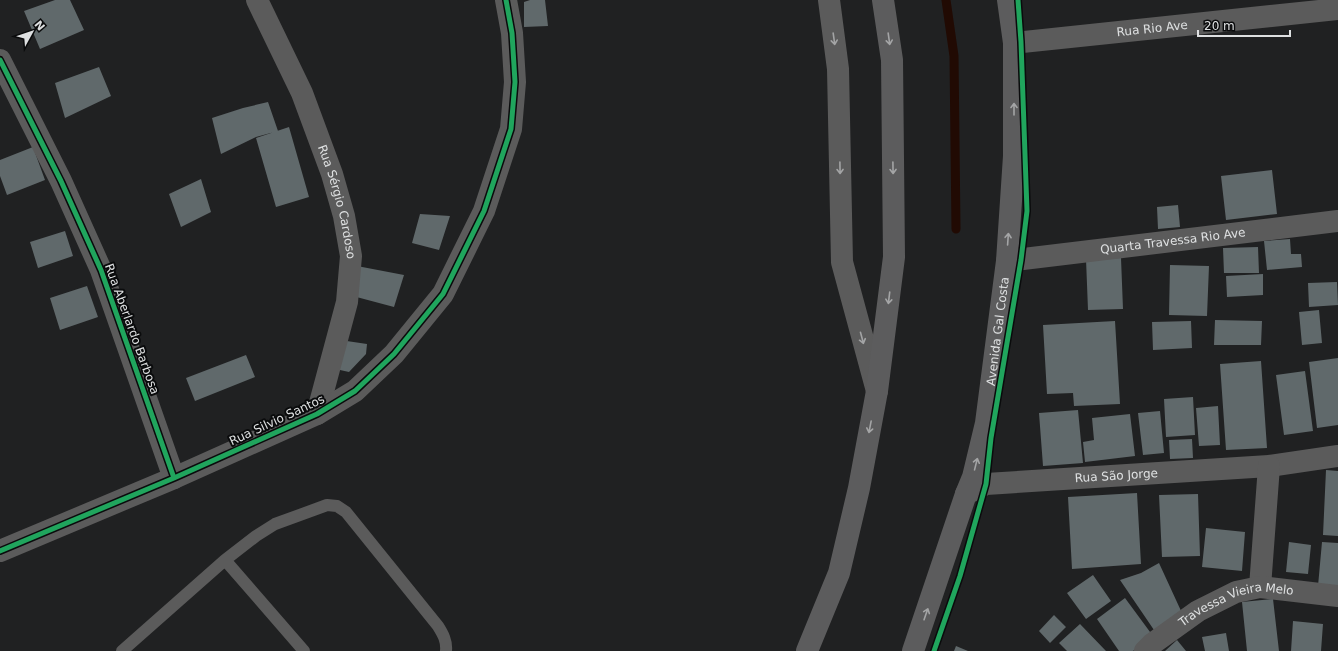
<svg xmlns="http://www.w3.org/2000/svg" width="1338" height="651" font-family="'DejaVu Sans',sans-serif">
<rect width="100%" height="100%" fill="#202122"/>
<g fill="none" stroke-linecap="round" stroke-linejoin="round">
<!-- stream -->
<path stroke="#210a03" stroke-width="9" d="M946,0l8,56 2,173"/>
</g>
<!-- building -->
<path fill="#60696b" d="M55,0h15l14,30 -44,19 -16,-38z
M530,0h15l3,26 -24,1v-25z
M99,67l12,29 -46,22 -10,-35z
M268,102l10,29 -22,6 -35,17 -9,-36 31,-10z
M289,127l20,70 -33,10 -20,-69z
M33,147l12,33 -38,15 -7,-19v-16z
M1272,170l5,44 -51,6 -5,-44z
M201,179l10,33 -30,15 -12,-33z
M1178,205l2,22 -22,2 -1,-22z
M420,214l30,2 -11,34 -27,-7z
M65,231l8,25 -35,12 -8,-26z
M1290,239l1,15h10l1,13 -35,3 -3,-29z
M1258,247l1,26h-35l-1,-25z
M1121,258l2,51 -35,1 -2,-51z
M1170,265l39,1 -2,50 -38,-1z
M357,266l47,9 -10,32 -45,-12z
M1263,274v21l-36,2 -1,-21z
M1337,282l1,23 -29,2 -1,-24z
M87,286l11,31 -38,13 -10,-32z
M1319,310l3,33 -20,2 -3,-33z
M1215,320l47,1 -1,24h-47z
M1115,321l5,83 -46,2 -1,-13 -26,1 -4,-69z
M1191,321l1,27 -39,2 -1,-28z
M340,340l27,4 -1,10 -17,18 -18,-4z
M246,355l9,22 -60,24 -9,-23z
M1338,358v67l-21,3 -8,-66z
M1261,361l6,87 -41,2 -6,-86z
M1305,371l8,60 -29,4 -8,-60z
M1193,397l2,38 -29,2 -2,-38z
M1218,406l2,39 -21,1 -3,-38z
M1078,410l5,53 -40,3 -4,-53z
M1160,411l4,42 -21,2 -5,-42z
M1130,414l5,42 -50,6 -2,-20 11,-2 -2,-22z
M1192,439l1,19 -23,1 -1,-19z
M1326,470l12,1v65l-15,-1z
M1137,493l4,71 -69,5 -4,-72z
M1198,494l2,62 -38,1 -3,-62z
M1206,528l39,4 -3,39 -40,-4z
M1289,542l22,3 -3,29 -22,-2z
M1322,542l16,1v45l-20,-2z
M1159,563l23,50 -28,17 -34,-50 21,-7z
M1093,575l18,26 -25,18 -19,-26z
M1125,598l28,38 -20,15h-14l-22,-32z
M1273,599l6,52h-32l-5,-49z
M1054,615l12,12 -16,16 -11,-12z
M1293,621l30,3 -2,27h-30z
M1080,624l26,27h-39l-8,-8z
M1226,633l3,18h-24l-3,-14z
M1177,640l9,11h-21z
M956,646l12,5h-14z"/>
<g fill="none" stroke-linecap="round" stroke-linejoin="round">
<!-- service -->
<path stroke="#5b5b5b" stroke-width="12" d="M225,560l79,91
M122,651l103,-91 31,-24 19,-12 52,-19 10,1 9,6 92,114c5,8 9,15 8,25"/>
<!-- minor -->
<g stroke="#5b5b5b" stroke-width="22">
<path id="s1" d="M257,0l45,93 30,81 12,42 7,40 -4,46 -30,112"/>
<path id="s2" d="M1014,43l324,-34"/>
<path d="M0,60l61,121 40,89 73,208"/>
<path id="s3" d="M1007,261l331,-40"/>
<path id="s4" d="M966,494l20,-10 283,-18 69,-10"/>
<path d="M0,551l174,-73 143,-64 38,-23 39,-37 49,-60 41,-83 27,-82 4,-47 -3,-49 -6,-33"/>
<path d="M1260,587l9,-121"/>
<path id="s5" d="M1145,651l7,-7 46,-33 38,-19 24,-5 78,9"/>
</g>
<!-- tertiary -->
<path stroke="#5b5b5b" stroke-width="22" d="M829,0l9,69 4,193 35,129"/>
<!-- primary -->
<g stroke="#5c5c5d" stroke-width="22">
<path d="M807,651l32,-78 20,-85 18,-97 17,-134 -2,-197 -9,-60"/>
<path id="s6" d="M913,651l53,-157 7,-17 13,-54 21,-162 7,-105v-113l-6,-43"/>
</g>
<!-- cycleway casing -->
<g stroke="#0a0b0c" stroke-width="8">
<path id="cycleway" d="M0,60l61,121 40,89 73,208
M0,551l174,-73 143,-64 38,-23 39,-37 49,-60 41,-83 27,-82 4,-47 -3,-49 -6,-33
M934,651l26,-75 26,-92 5,-46 30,-178 6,-49 -6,-169 -3,-42"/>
</g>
<!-- cycleway -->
<use href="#cycleway" stroke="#20a55d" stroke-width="5"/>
</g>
<!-- one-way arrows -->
<defs><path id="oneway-shaft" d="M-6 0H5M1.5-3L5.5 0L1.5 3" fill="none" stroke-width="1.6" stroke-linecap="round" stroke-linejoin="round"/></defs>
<g stroke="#a3a4a5">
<use href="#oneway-shaft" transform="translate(834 39) rotate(82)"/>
<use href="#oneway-shaft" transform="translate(840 168) rotate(89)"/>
<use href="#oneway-shaft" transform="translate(862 338) rotate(75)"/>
</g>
<g stroke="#a4a5a6">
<use href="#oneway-shaft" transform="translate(889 39) rotate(82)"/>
<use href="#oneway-shaft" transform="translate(1014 109) rotate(-90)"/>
<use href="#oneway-shaft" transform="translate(893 168) rotate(89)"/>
<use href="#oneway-shaft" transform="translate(1008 239) rotate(-86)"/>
<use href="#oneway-shaft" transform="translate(889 298) rotate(97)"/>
<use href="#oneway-shaft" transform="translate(870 427) rotate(101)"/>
<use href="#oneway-shaft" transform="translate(976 464) rotate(-76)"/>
<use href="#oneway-shaft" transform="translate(926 614) rotate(-71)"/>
</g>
<g text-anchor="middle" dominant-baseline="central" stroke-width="4" stroke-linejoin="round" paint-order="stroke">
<!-- street labels -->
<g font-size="12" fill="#dee0e1" stroke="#0a0b0c">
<text stroke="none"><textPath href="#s2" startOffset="139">Rua Rio Ave</textPath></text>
<text stroke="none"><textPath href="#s1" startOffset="218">Rua Sérgio Cardoso</textPath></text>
<text stroke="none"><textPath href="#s3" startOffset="167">Quarta Travessa Rio Ave</textPath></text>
<text transform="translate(132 329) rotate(70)">Rua Aberlardo Barbosa</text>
<text stroke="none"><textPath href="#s6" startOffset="332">Avenida Gal Costa</textPath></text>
<text transform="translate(277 420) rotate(-25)">Rua Silvio Santos</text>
<text stroke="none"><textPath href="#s4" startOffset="153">Rua São Jorge</textPath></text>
<text stroke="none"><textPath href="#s5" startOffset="106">Travessa Vieira Melo</textPath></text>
</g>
</g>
<!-- north arrow -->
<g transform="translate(32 32) rotate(50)" stroke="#0a0b0c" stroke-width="3" paint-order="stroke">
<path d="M0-3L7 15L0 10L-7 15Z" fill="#dee0e1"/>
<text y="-6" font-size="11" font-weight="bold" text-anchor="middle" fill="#dee0e1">N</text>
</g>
<!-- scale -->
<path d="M1198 30v6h92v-6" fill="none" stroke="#dee0e1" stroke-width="2"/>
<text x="1204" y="30" font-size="12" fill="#dee0e1" stroke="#0a0b0c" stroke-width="3" paint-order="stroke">20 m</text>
</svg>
